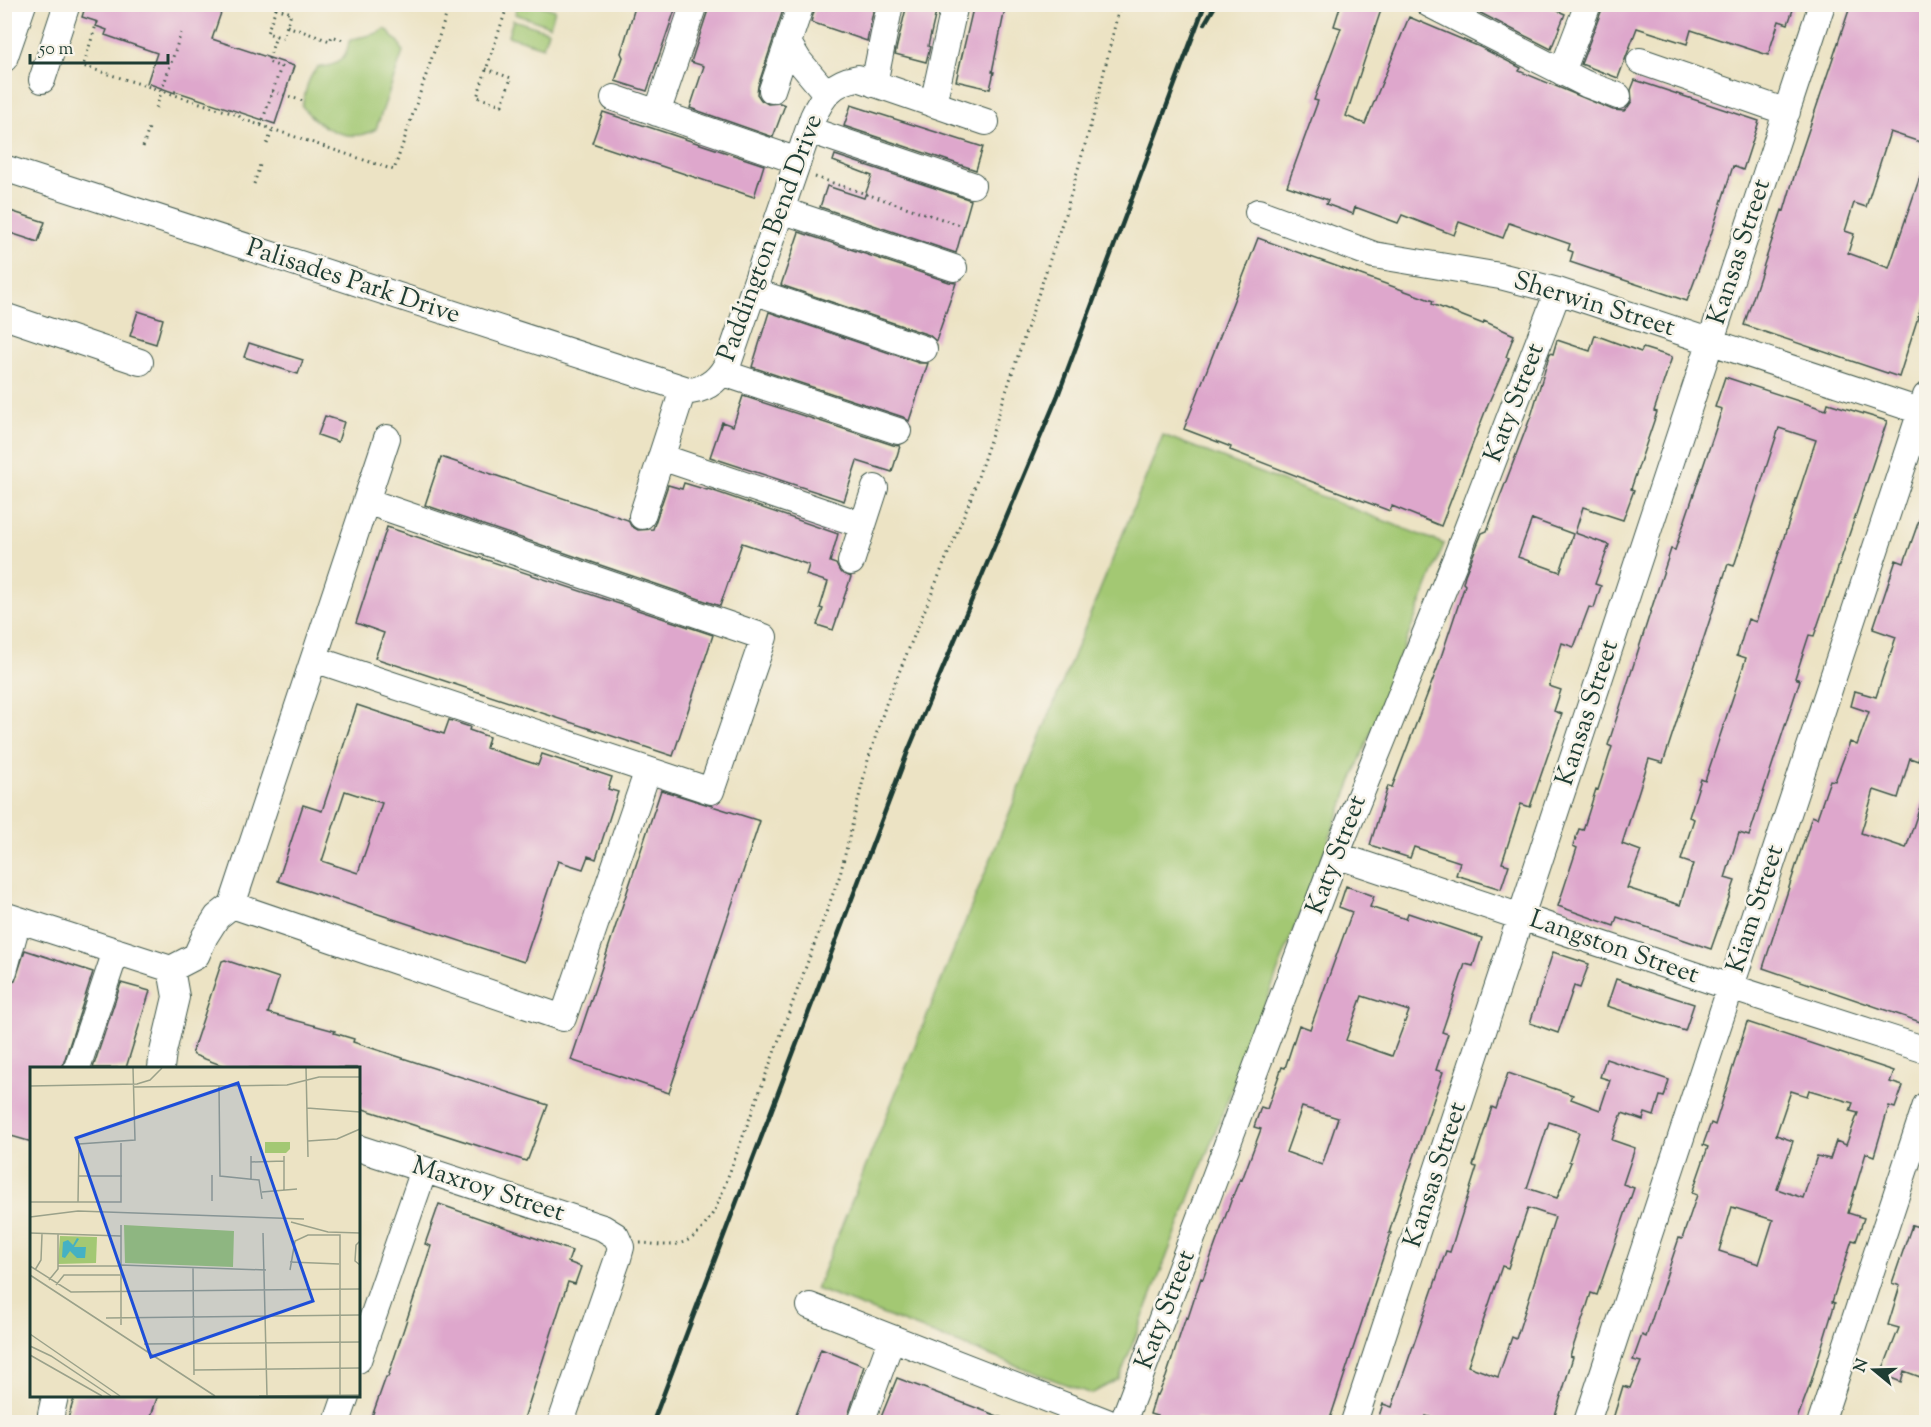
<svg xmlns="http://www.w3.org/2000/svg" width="1931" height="1427" font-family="'Sorts Mill Goudy',serif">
<rect width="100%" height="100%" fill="#f7f3e8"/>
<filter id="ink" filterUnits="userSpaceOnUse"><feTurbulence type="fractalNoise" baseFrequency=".0167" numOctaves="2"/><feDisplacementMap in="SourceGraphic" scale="12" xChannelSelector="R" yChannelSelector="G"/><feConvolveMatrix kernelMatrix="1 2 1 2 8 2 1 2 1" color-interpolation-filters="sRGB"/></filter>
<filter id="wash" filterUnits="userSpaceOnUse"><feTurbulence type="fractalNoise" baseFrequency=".008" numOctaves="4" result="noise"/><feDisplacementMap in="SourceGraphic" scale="24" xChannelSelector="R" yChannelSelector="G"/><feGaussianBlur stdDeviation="1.35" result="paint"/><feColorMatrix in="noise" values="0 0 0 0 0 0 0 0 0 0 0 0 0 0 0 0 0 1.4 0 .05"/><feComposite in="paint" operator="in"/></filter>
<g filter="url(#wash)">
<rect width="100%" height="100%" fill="#ece3c4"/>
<!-- green -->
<path fill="#a3c873" stroke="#618254" stroke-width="1.5" d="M518,5h21l16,5 -5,16 -35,-12z
M513,20l35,11 -5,16 -35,-11z
M384,29l5,2 3,6 7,5 4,10 -27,77c-26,16 -58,-1 -74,-23 4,-15 5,-28 16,-39 18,0 29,-8 31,-26 11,-6 27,-4 35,-12z
M1163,435l281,109 -325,835 -28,15 -275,-105z"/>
<g id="blocks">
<!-- building -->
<path fill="#dea7cc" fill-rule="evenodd" d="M86,4h138l-12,35 82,27 -19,58 -100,-33v2l-28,-10 10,-30 -52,-18 2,-5 -11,-4 2,-4 -16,-5z
M636,4h41l-30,87 -32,-10 8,-24 -2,-4z
M710,4h75l-27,82 -1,8 4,6 7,4 12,-1 5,2 -12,32 -83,-29 14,-42 -13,-4z
M816,4h50l8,3 -7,34 -56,-19z
M907,4h31l-10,42 2,1 -4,15 -31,-8z
M974,4h32l-14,68h2l-4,17 -34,-8z
M1341,4h42l-37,112 19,8 44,-107 71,30 41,21 -2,3 94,39 11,1 4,-4 4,-6 -1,-11 4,-10 124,41 -16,49 -10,-4 -26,81 -20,54 -117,-39 3,-10 -5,-2 2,-6 -61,-21 -6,15 -44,-16 -5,13 -52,-20 -4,8 -43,-16 -2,7 -27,-10 2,-4 -41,-14 31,-85 -4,-1 27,-72 -7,-2z
M1463,4h79l23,10 -14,35z
M1604,4h191l-7,20 -9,-3 -11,34 -77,-25 -4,14 -50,-16 -19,50 -37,-14z
M1851,4h75v140l-36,-12 -24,75 -12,-4 -9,28 9,3 -6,19 41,15 35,-103h2v127l-27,85 -155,-52 38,-115 2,1 16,-55z
M851,105l132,42 -7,23 -132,-44z
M603,112l161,53 -10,32 -162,-54z
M835,155l136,45 -15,53 -136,-46 7,-21 37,12 8,-22 -39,-15z
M4,209l41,13 -7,20 -34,-11z
M799,232l150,50 7,1 -20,58 -7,-6 -148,-50z
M1258,238l175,63 -1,3 51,20 1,-3 30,14 -8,22 3,1 -21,46 -47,122 -49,-20 -2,5 -80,-30 -80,-31 1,-3 -47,-18z
M138,311l25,8 -7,25 -26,-8z
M769,312l150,51h9l-19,58 -6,-4 -151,-50z
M1595,335l46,17 2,-4 29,9 -18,54 3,1 -26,77 3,1 -11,30 -40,-13 -8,26 34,12 -14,39 6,2 -7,22 -5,-1 -15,40 -12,-4 -13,43 12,4 -7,21 8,3 -32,93 -9,-3 -19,59 7,2 -8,24 -45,-14 4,-13 -46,-15 -4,11 -40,-13 18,-59 4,1 45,-118 28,-84 -2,-2 2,-8 17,-42 5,-2 45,-118 18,-60 3,1 4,-14 33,11zM1532,519l41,15 -13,38 -42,-15z
M249,343l54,17 -5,14 -54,-17z
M1725,377l101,33 2,-7 59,18 -59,177h-1l-13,38 -5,-1 -14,43 5,2 -51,156 -10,-3 -14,45 10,3 -24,68 -94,-32 -3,9 -56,-20 19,-58 -4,-2 6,-17 4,1 13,-41 2,1 14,-43 -4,-2 44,-138 19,-58 4,1 41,-122 6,-19 -7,-2zM1779,428l37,12 -60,182 -8,-3 -11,36 9,3 -41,123 -4,-2 -12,38 5,2 -13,41 12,4 -13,41 -53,-17 14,-37 -19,-7 27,-85 14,4 65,-199 6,2z
M743,396l150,49 7,1 -8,26 -35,-11 -13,40 -134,-44 12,-35 11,4z
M325,416l19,6 -6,20 -20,-7z
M441,457l187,63 3,6 7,4 15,-1 15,-44 14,4 2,-6 23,7 1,-1 130,45 -8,28 6,2 4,8 11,5 -18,53 -16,-5 6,-16 -3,-1 8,-26 -22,-7 3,-10 -40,-14v1l-27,-9 -22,63 -295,-101z
M1924,506h2v232l-8,23 -8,-3 -12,40 -24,-8 -13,43 45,15 18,-53h2v229l-163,-56 49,-152 5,2 13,-38 5,1 15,-39 7,3 12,-33 -18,-6 4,-15 21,6 20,-60 -23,-8 23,-69 8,3z
M387,527l326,108 -40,121 -298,-98 9,-25 -28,-10z
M357,705l87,29 5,-14 21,7 -1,3 20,7 -3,11 52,17 4,-11 70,23 -4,12 10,3 -22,67 -8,-3 -5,13 -25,-8 -34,101 -246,-81 25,-76 19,6zM345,791l37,12 -24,70 -36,-12z
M661,790l99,31 -91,272 -98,-33z
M1346,886l28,10 -4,11 36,12 2,-6 74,25 -9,28 -8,-2 -23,68 6,2 -12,36 7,2 -43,126 -11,35h2l-62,189h-120l-13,-4 -1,4h-18l-27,-8 6,-20 2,1 8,-18 20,-60 2,1 13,-40 2,1 29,-81 8,-19 2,1 19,-51 -7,-2 7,-20 6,2 15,-42 3,1 14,-43 11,4 42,-117 -13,-5zM1362,996l47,15 -17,45 -46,-16zM1302,1107l36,11 -16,47 -36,-13z
M25,950l68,22 -31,96h-30v74l-28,-8v-148l11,-5z
M1553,952l36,12 -9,24 -6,-2 -16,47 -28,-10z
M225,960l54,18 -11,35 67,18 -1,2 20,6 -1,3 195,63 -20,54h-1l-1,2 -166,-53 1,-4h-2l3,-11 -4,-1v-24h-129l-35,-13 -2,-3 8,-24 22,-67z
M1616,979l78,25 -9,27 -78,-25z
M121,983l29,8 -24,77h-33z
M1747,1022l147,49 -4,11 13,4 -8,22 -6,-2 -15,50 -8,-3 -18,60 16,5 -8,23 -4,-1 -20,62 3,1 -25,82 -14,37h-184l11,-36 7,2 11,-26 -8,-2 9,-25 4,2 33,-99 3,1 15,-44 -5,-2 16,-46 -5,-2 8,-22 4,2zM1809,1090l44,13 -3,8 8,2 -12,32 -10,-4 -6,18 -13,-3 -14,42 -26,-9 16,-48 -17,-6 15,-44 16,5zM1732,1207l41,13 -14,44 -40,-13z
M1606,1059l63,21 -5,17 -4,-1 -6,20 -9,-3 -2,7 -21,-7 -10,27 23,8 -12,36 11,4 -37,107 -6,-2 -4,13 -17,50 3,1 -20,65h-108l-19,-6v2l4,1v3h-53l6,-18 9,3 54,-156 4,1 27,-85 -4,-1 19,-59 4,2 12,-36 65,22 -2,4 29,11 10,-30 -10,-3zM1549,1122l30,10 -10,29 2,1 -14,36 -30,-10zM1528,1208l27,9 -39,122 -4,-2 -14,40 -30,-11 34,-100 6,2z
M439,1204l133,47 -4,11 13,5 -6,17 -7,-2 -45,140h-62l-14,-4 -1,4h-76l16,-45h2l43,-131 -6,-2z
M1912,1225l14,4v141l-3,8 -19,-7 -3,11 -20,-8 18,-46 -11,-3 12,-39 -8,-3z
M821,1349l43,17 -18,56h-53z
M897,1378l114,43v1h-132z
M75,1395h83l-9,27h-82z"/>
</g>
</g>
<g filter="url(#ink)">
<use href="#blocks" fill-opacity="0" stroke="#3e564a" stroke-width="1.5"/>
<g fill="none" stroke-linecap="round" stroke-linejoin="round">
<!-- minor casing -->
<g stroke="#3e564a" stroke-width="28">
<path id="minor" d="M1429,4l157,80 32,12
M788,43l11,18 27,32
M4,59l19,-55
M1640,61l147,51
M1562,72l26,-68
M42,80l25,-76
M874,84l16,-80
M772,90l29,-86
M614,98l184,63
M933,104l22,-100
M657,113l37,-109
M809,130l163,55
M4,168l687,223c19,-3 29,-13 38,-30l84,-244c10,-22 20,-35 45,-39l128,44
M781,210l173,58
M1258,212l116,43 126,21 58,15 368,122
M753,291l171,58
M4,316l136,46
M723,373l175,58
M661,457l202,68
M642,516l41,-126
M851,562l24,-74
M314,659l397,132 53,-154 -398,-136
M1336,855l394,132 196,63
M232,905l331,113 85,-248
M4,915l167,54
M171,969l25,-13 9,-20 12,-19 15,-12 155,-467
M4,971l14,-51
M77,1068l39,-117
M161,1068l2,-16 13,-55 -5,-28
M358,1148l245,80 13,8 5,11 -3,11 -57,164
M810,1306l297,116
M358,1360l66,-190
M52,1422l-1,-8 4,-18
M337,1422l9,-26
M861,1422l31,-84
M1123,1422l213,-567 120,-297 102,-267
M1354,1422l468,-1418
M1587,1422l339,-1026
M1821,1422l105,-317"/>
</g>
<!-- path -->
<path stroke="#3e564a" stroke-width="3" stroke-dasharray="1.5 4.5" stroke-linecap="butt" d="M276,8l15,5 -8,25 -16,-5z
M97,22l-14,44 155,49 4,4 152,51 56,-166
M287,26l43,15 2,-5 14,5
M486,69l25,9 -9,27 -25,-8 31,-93
M272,91l31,10
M156,108l25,-75
M261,125l20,-58 -13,-5 8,-26
M267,144l6,-15
M143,147l6,-19
M815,177l148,49
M254,184l6,-19
M640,1243c9,0 16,2 24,2 30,2 44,-21 55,-44l121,-326 28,-115 18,-56 85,-206 33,-100 62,-187 29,-101 25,-106"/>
<!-- minor -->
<use href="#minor" stroke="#fff" stroke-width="26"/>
<!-- rail -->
<path stroke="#1f3d34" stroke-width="4.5" d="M1205,23l11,-19
M653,1422l255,-671 150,-356 147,-391"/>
</g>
</g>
<g text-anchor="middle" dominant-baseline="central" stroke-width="5" stroke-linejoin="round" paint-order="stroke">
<!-- street labels -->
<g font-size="26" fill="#1f3d34" stroke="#f7f3e8">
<text transform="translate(771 238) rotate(-70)">Paddington Bend Drive</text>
<text transform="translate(1740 252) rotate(-72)">Kansas Street</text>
<text transform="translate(353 282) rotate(18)">Palisades Park Drive</text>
<text transform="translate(1594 305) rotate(17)">Sherwin Street</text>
<text transform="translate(1515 403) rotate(-69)">Katy Street</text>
<text transform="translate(1588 713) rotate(-72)">Kansas Street</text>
<text transform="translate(1337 855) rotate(-69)">Katy Street</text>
<text transform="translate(1756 909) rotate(-72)">Kiam Street</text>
<text transform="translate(1614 948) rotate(19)">Langston Street</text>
<text transform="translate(1436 1175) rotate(-72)">Kansas Street</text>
<text transform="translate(488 1190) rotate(18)">Maxroy Street</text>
<text transform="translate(1166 1310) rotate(-69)">Katy Street</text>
</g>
</g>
<!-- overview -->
<g transform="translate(30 1067)">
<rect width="330" height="330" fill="#ece3c4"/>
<path d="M235,75h25v7l-4,4h-21zM94,158l110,6 -1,36 -108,-4zM30,169l37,1 -1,26 -38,1z" fill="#a3c873"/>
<path d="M47,171l2,1 -5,8h12l-1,11h-8l-7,-7 -5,7 -3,-1 1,-15 5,-2 5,5z" fill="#45b1c3"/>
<path fill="none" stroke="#9aa18a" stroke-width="1.5" d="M276,1l2,89M0,19l107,-2 13,-4 12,-12M189,19l1,90 39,4 3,19M103,20l154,-2 32,-8h41M277,41l53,4M278,74l29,-2 23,-10M221,89v23M254,89v34M221,95l33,-1M182,108v26M48,109h44M232,125l35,-3M0,135h91v-59M48,135l1,-58 56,-4 -2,-72M0,150l48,-6 226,8M261,155l37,10 32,1M0,166l91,3M233,166l4,163M330,174l-4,4 -1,16 5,4M260,195l49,2M90,198l146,5M0,199l41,26 289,-3M28,199h62M163,201l1,107M5,203l6,-10 1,-26M260,203l5,-29 13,-6h32v161M0,208l185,121M19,213l9,-11v-35M26,218l8,-10h56M76,251l254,-3M91,258v-100M0,267l90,62M114,277l216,-2M0,279l21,10 60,40M0,288l72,41M164,303l166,-2M229,329l101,-1"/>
<path fill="#1d4ed8" fill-opacity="0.15" stroke="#1d4ed8" stroke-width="3" d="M208,16l75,218 -162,56 -75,-219z"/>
<rect width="330" height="330" fill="none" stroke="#1f3d34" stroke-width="3"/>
</g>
<!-- margin -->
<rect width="1931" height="1427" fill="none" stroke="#f7f3e8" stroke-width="24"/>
<!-- north arrow -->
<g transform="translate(1874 1370) rotate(289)" stroke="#f7f3e8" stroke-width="4.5" paint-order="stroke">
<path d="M0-4.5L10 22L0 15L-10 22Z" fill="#1f3d34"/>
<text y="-9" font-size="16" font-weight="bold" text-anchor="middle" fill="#1f3d34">N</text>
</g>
<!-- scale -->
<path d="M30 54v9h138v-9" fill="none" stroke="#1f3d34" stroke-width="3"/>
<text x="39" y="54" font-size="18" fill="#1f3d34" stroke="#f7f3e8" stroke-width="4.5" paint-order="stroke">50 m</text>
</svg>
